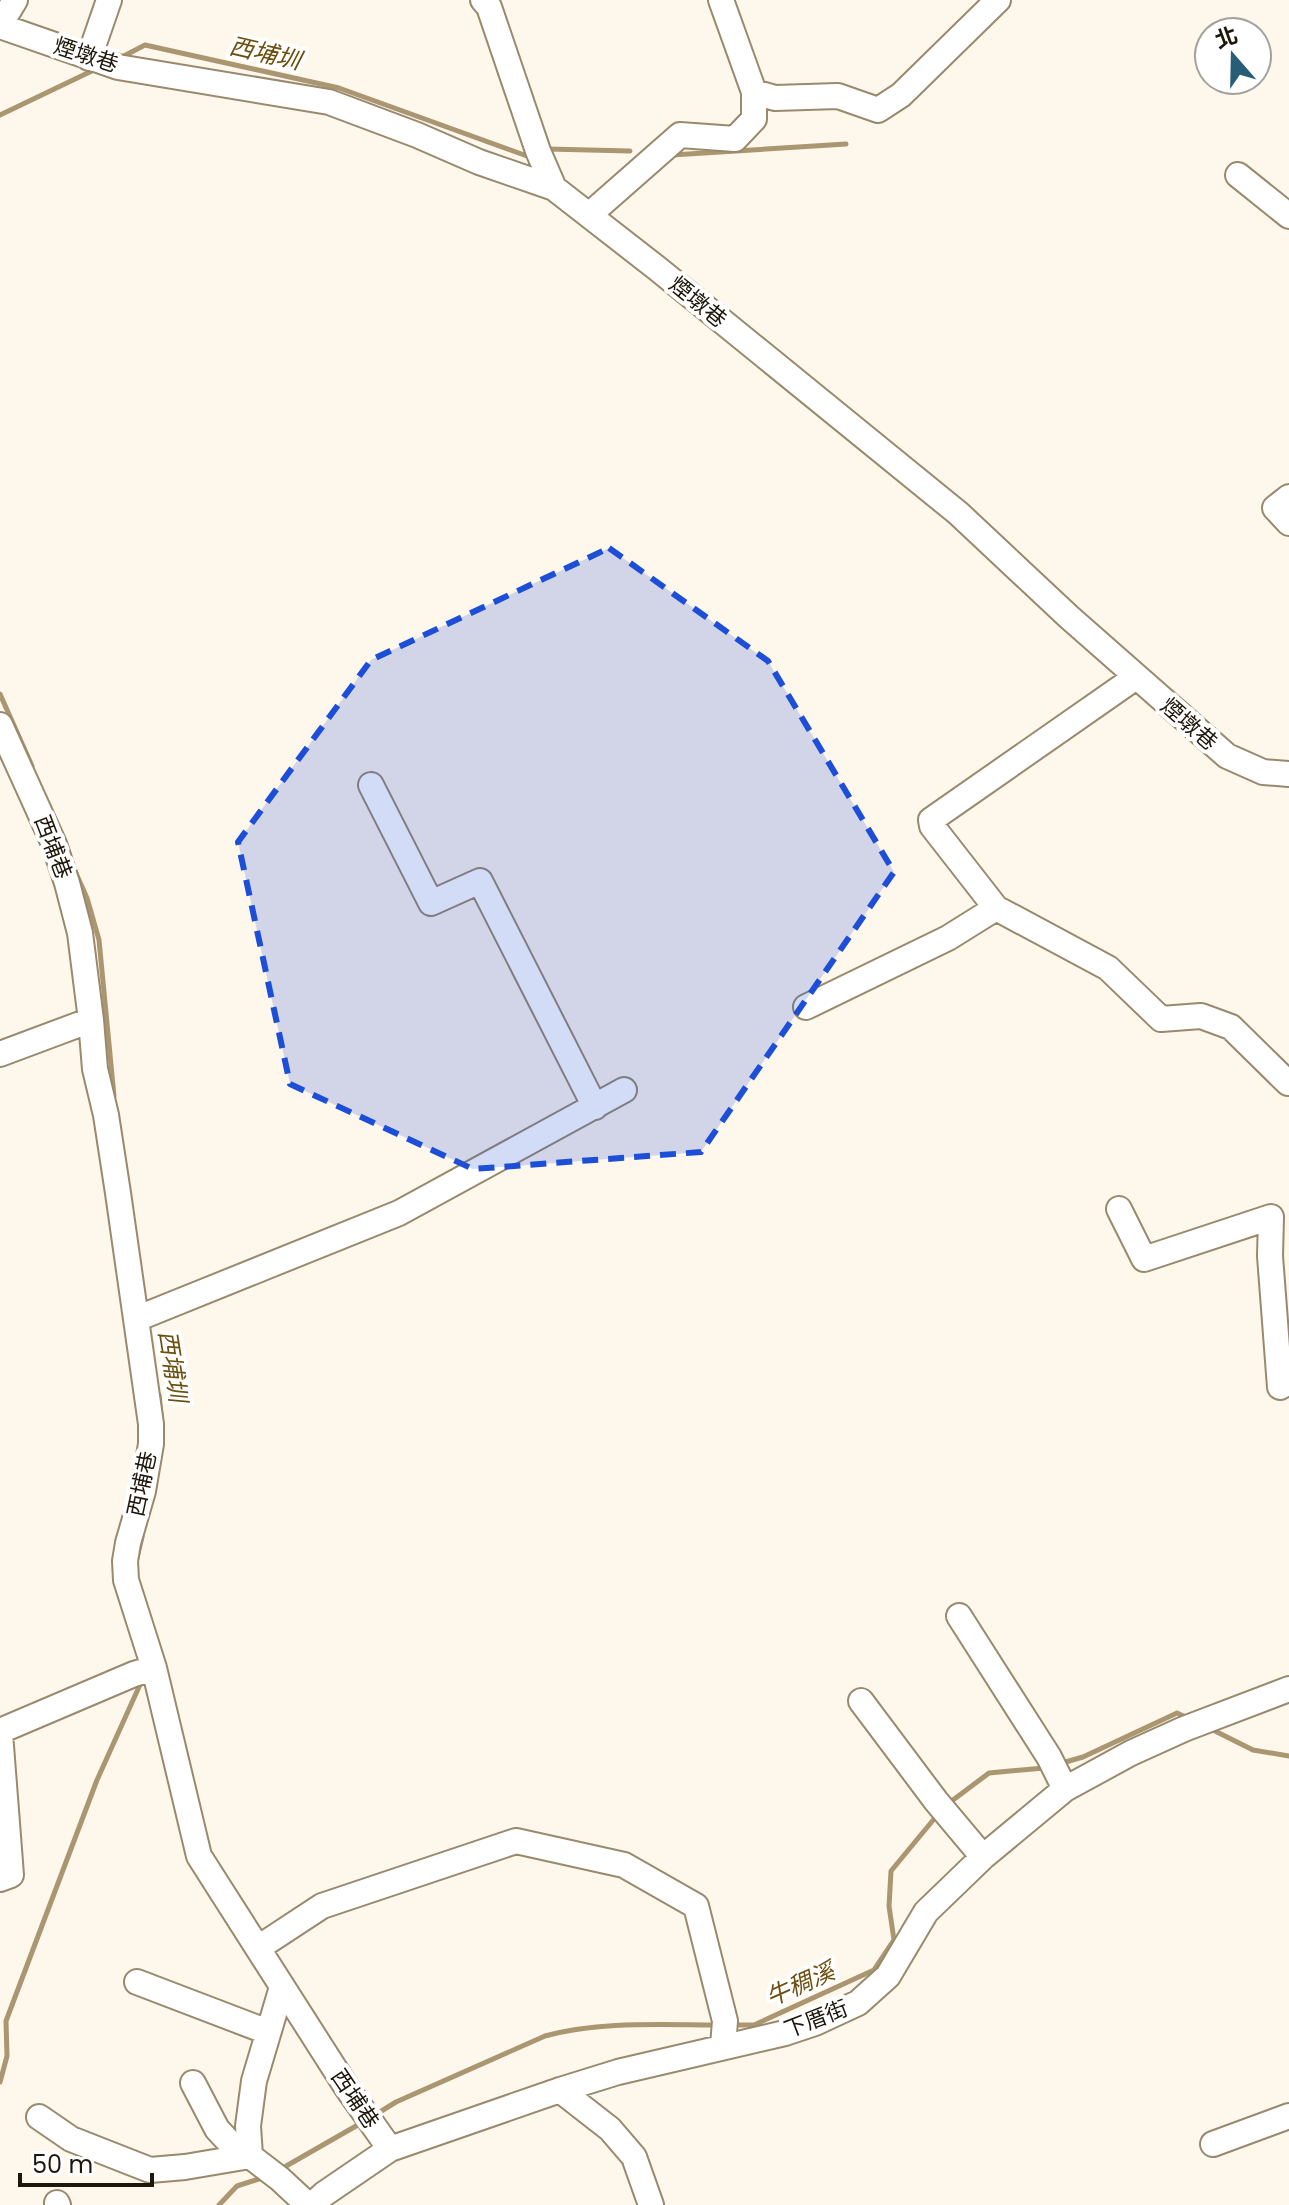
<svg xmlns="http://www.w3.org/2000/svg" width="1289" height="2205" font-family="Poppins,'Noto Sans TC',sans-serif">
<rect width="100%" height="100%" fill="#fef7eb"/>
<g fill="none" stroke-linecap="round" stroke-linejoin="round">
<!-- stream -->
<path stroke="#ab9672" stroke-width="5" d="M120,58l25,-13 194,43 188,68
M0,115l96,-46
M547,149l83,2
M672,155l174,-11
M0,694l32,72
M75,871l12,27 12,42 15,156
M159,1395l3,30
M137,1558l5,-21
M1211,1729l42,21 36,6
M1062,1763l21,-6 94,-44 11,5
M949,1803l40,-30 55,-5
M732,2025h22l120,-55 20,-30 -5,-34 2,-35 48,-58
M0,2082l7,-26 -1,-35 91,-241 46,-102
M375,2115l21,-13 149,-66c55,-15 116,-11 173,-11
M281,2169l82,-47
M219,2205l18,-19 28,-9"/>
<!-- minor casing -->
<g stroke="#99896d" stroke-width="28">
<path id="minor" d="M483,0l6,7 49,144 16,37
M721,0l33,92
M0,25l15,-25
M0,26l118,41 211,35 88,33 62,27 75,26 104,81 300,244 111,104 158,139 36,16 26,2
M89,58l20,-58
M1238,175l51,41
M589,215l91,-80 55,4 19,-20v-27l21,6 63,-2 40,14 23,-15 97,-95
M1289,497l-14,11 14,15
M1136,677l-205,143 1,6 64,82 112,60 53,51 40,-3 30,11 57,56
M0,725l54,119 13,39 13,50 11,87 4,49 11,46 12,78 33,231v20l-8,47 -15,52 -3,18 1,19 28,88 45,188 148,232 43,61
M371,785l60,118 49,-22 115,226
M806,1007l142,-69 48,-30
M0,1054l91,-34
M1119,1209l25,50 127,-42 -1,39 10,131 9,-5
M136,1319l263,-106 225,-123
M959,1616l90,141 16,32
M861,1701l75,100 47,56
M0,1731l134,-57 20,-6
M0,1733l11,142 -11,4
M258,1948l64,-42 194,-65 108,24 72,41 29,115 -2,25
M137,1982l131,50
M193,2083l24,46 14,15 19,12 30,23 28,26
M560,2090l50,39 24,28 17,48
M39,2117l32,22 79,31 35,-3 65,-11 -2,-30 6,-45 28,-94
M1213,2144l76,-28
M57,2203l1,2
M312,2205l12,-11 66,-45 170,-59 58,-18 167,-39 30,-10 43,-20 30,-27 38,-64 57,-55 82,-68 66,-36 53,-24 105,-40"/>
</g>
<!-- minor -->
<use href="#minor" stroke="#fff" stroke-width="24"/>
</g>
<!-- marked area -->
<path fill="#1d4ed8" fill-opacity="0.2" stroke="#1d4ed8" stroke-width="6" stroke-dasharray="16 10" stroke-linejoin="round" d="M609,548l159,113 126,211 -193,280 -228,17 -183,-85 -52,-242 133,-182z"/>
<g text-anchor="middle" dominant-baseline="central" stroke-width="8" stroke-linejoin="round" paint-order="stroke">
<!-- street labels -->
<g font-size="22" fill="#1d170c" stroke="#fff">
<text transform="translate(86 55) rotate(18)">煙墩巷</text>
<text transform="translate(698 302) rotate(39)">煙墩巷</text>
<text transform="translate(1189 724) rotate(41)">煙墩巷</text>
<text transform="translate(53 847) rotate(69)">西埔巷</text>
<text transform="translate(142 1484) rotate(-78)">西埔巷</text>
<text transform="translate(816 2019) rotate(-21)">下厝街</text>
<text transform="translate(355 2099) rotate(56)">西埔巷</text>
</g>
<!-- water labels -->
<g font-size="24" font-style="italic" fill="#6d500f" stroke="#fff">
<text transform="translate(265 53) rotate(13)">西埔圳</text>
<text transform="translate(173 1366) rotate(81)">西埔圳</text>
<text transform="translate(800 1984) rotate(-24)">牛稠溪</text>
</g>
</g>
<!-- north arrow -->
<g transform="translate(1233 56) rotate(340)"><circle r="38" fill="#ffffff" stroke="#a5a29e" stroke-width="2"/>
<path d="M0-6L14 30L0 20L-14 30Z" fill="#265e78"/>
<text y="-12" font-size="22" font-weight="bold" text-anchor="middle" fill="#1d170c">北</text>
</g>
<!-- scale -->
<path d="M20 2173v12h132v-12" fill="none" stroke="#1d170c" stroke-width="4"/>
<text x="32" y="2173" font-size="24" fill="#1d170c" stroke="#ffffff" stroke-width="6" paint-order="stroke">50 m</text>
</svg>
